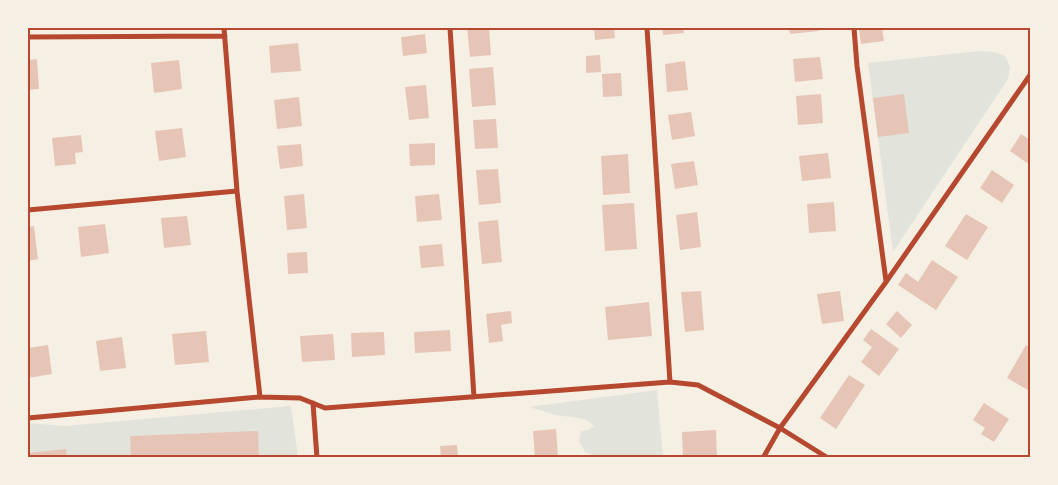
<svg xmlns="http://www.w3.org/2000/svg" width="1058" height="485" font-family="Lato,sans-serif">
<rect width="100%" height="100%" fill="#f6efe4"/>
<!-- green -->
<path fill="#e2e4dc" d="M979,51l15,1 11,4 5,11 -2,12 -115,173 -25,-189z
M657,390l6,67h-66l-12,-5 -6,-11 2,-10 8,-1 5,-4 -9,-7 -29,-4 -27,-8z
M291,406l7,51h-270v-34l37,3z"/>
<!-- building -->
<path fill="#e6c5b7" d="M467,28h22l2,27 -21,2z
M594,28h20l1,10 -20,2z
M662,28h21l1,5 -21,2z
M789,28h30v3l-29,3z
M859,28h23l2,13 -23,3z
M425,34l2,19 -24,3 -2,-19z
M298,43l3,28 -30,2 -2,-27z
M600,55l1,17 -15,1v-17z
M820,57l3,22 -28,3 -2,-23z
M37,59l2,30 -11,1v-30z
M179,60l3,29 -28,4 -3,-30z
M685,61l3,29 -21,2 -2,-28z
M493,67l3,38 -24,2 -3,-38z
M621,73l1,23 -19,1 -1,-23z
M426,85l3,33 -20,2 -4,-33z
M821,94l2,29 -25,2 -2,-29z
M904,94l5,39 -31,4 -5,-39z
M299,97l3,29 -25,3 -3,-29z
M691,112l4,24 -23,4 -4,-25z
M496,119l2,29 -23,1 -2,-29z
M182,128l4,29 -27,4 -4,-30z
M1021,134l9,6v25l-20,-14z
M81,135l2,17 -8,1 1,11 -21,2 -3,-28z
M435,143v22l-25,1 -1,-22z
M301,144l2,22 -23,3 -3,-23z
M828,153l3,25 -29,3 -3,-25z
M628,154l2,39 -27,2 -2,-39z
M694,161l4,24 -23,4 -4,-25z
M498,169l3,34 -22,2 -3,-35z
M992,170l22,15 -12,18 -22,-15z
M304,194l3,34 -20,2 -3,-34z
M439,194l3,26 -25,2 -2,-26z
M834,202l2,29 -27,2 -2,-29z
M634,203l3,46 -32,2 -3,-46z
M697,212l4,35 -21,3 -4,-35z
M966,214l22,13 -21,33 -22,-14z
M187,216l4,29 -27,3 -3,-30z
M498,220l4,42 -20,2 -4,-42z
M105,224l4,29 -28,4 -3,-30z
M34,226l4,33 -10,2v-34z
M442,244l2,22 -23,2 -2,-22z
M307,252l1,21 -20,1 -1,-21z
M932,260l26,17 -22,33 -38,-25 8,-12 12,9z
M701,291l3,39 -19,2 -4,-40z
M840,291l4,30 -22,3 -5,-30z
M649,302l3,34 -44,4 -3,-33z
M511,311l1,12 -11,2 2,16 -14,2 -3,-29z
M897,311l15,14 -11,13 -15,-14z
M871,329l28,20 -20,27 -18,-14 11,-15 -9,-7z
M450,330l1,21 -36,2 -1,-21z
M206,331l3,31 -34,3 -3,-31z
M384,332l1,23 -33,2 -1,-24z
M333,334l2,26 -33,2 -2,-26z
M122,337l4,31 -26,3 -4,-30z
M48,345l4,29 -24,4v-30z
M1026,345l4,3v38l-2,4 -21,-12z
M849,375l16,10 -29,44 -16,-11z
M984,403l25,16 -15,23 -13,-8 4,-6 -12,-8z
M556,429l2,29h-23l-2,-27z
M716,430l1,28h-34l-1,-26z
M258,431l1,27h-128l-1,-22z
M457,445l1,13h-17l-1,-12z
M66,449l1,9h-39v-5z"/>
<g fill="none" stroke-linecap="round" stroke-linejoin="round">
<!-- minor -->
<path stroke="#b5482f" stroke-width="5" d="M224,28l13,163 23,206
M450,28l24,369
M647,28l23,354
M854,28l3,38 29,215
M28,37l197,-1
M28,210l209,-19
M313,403l4,55
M28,418l232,-21 40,1 25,10 345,-26 28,3 82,43 48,30
M763,458l17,-30 106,-146 144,-207"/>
</g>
<!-- border -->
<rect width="1058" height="485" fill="none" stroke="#f6efe4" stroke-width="58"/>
<rect x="29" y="29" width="1000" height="427" fill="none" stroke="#b5482f" stroke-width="2"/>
</svg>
